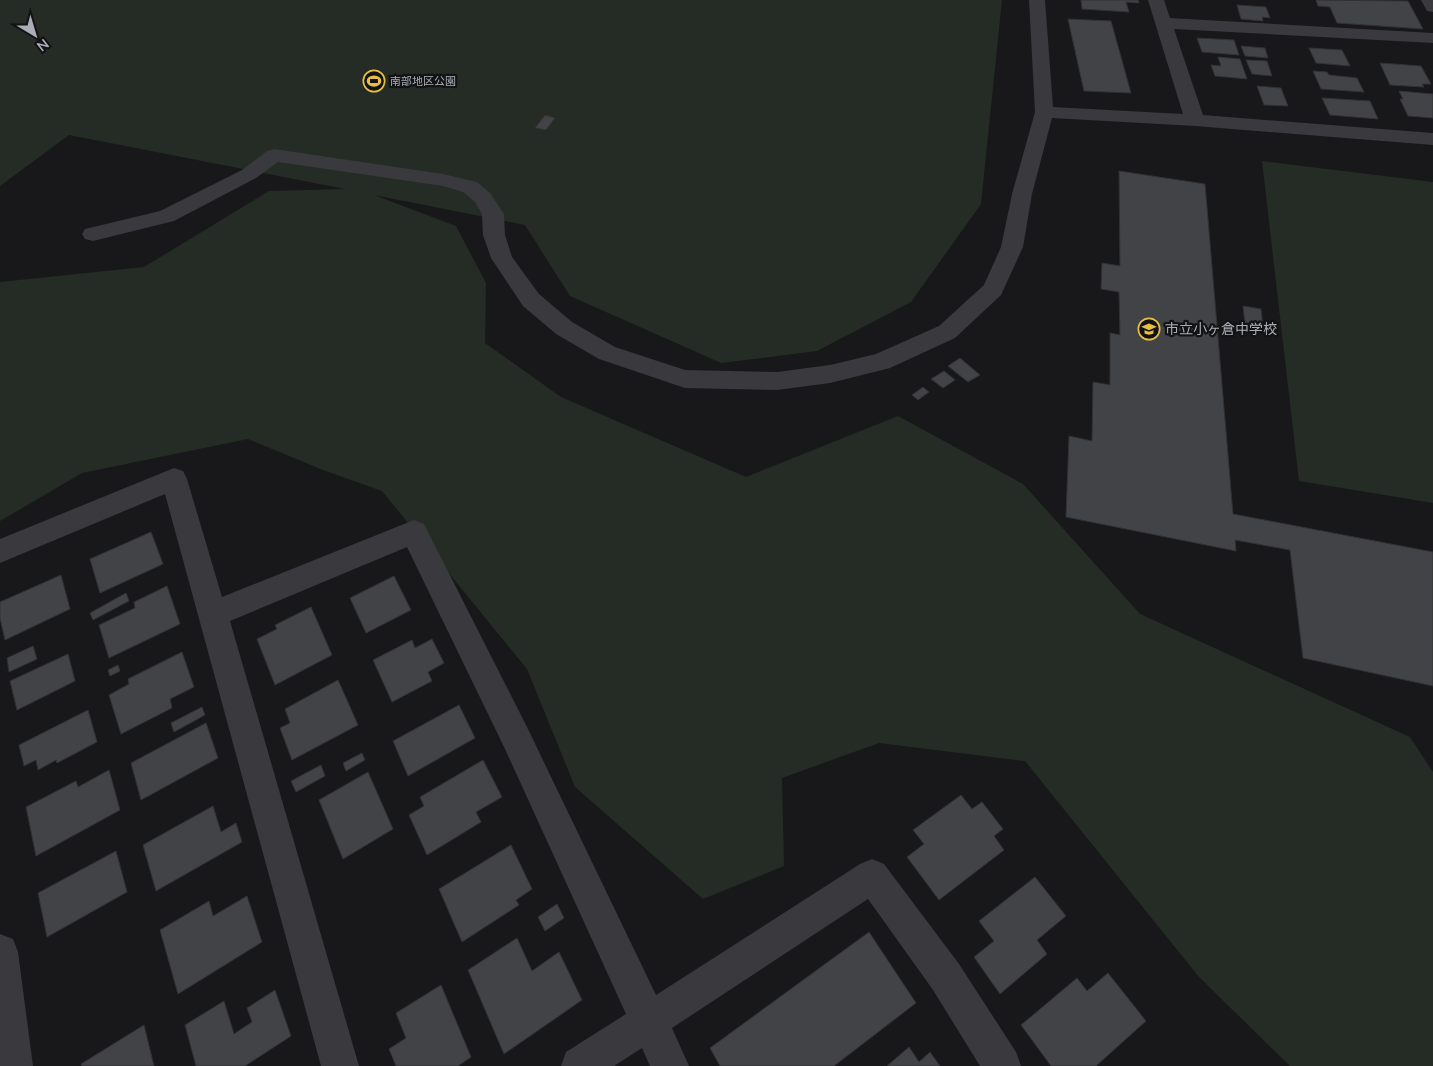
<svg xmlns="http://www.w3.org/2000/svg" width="1433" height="1066" font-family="Mulish,'Noto Sans JP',sans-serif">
<rect width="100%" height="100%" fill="#18181a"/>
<!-- green -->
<path fill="#242c25" d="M0,0h1002l-21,204 -70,98 -94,49 -96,12 -151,-67 -45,-71 -151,-30 82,31 30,57 -1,60 76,54 185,80 152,-61 125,68 117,130 270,123 23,35v294h-143l-91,-89 -174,-216 -146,-18 -97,35 2,88 -81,33 -128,-112 -48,-118 -145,-178 -59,-21 -75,-31 -166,34 -82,48v-239l144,-15 125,-76 76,-2 -276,-54 -69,51z
M1262,161l171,21v321l-134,-22z"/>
<!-- building -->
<path fill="#424346" stroke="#323235" d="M1081,0h57l1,3 -13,-1 3,10 -47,-3z
M1316,0l92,1 15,28 -86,-6 -7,-16 -12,-1z
M1237,5l29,2 4,11 -8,-1 1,4 -22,-2z
M1068,19l43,2 20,72 -47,-2z
M1197,38l37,2 5,15 -37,-3z
M1241,46l24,2 3,10 -23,-2z
M1309,48l33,2 8,16 -34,-3z
M1218,57l22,2 7,20 -32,-3 -4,-11 10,1z
M1246,60l21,1 5,15 -20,-2z
M1380,63l41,3 10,18h-9l2,3 -34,-2z
M1313,71l14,1 2,3 28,3 7,14 -43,-3z
M1257,86l24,2 7,18 -24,-1z
M1399,91l34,3v24l-25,-2 -8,-17h3z
M1322,98l48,3 8,18 -48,-4z
M545,115l10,3 -9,12 -11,-2z
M1119,171l86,13 28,330 200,38v134l-130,-28 -13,-108 -55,-10 1,11 -170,-34 3,-81 23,5 1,-59 17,3v-52l10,2 -1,-43 -18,-3 1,-26 18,3z
M1243,306l18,3 2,18 -18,-3z
M960,358l20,17 -12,7 -20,-16z
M944,371l11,9 -12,8 -12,-9z
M923,387l6,5 -11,8 -6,-5z
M151,532l12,32 -63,29 -10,-34z
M61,575l9,34 -65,31 -5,-22v-16z
M394,576l17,34 -45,23 -16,-35z
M167,586l13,38 -71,34 -10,-33 36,-17 -1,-6z
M126,593l3,8 -36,19 -3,-7z
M311,607l21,48 -57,30 -18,-46 20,-10 -2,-4z
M432,639l12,24 -16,9 4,9 -40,21 -19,-42 39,-20 3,8z
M33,646l4,13 -28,13 -2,-14z
M182,652l12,35 -24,12 2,9 -51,26 -12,-39 20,-11 -1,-5z
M68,654l7,27 -58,29 -7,-29z
M118,665l2,6 -10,5 -2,-6z
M338,680l20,45 -66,35 -12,-32 10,-5 -5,-14z
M459,705l16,33 -67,38 -15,-35z
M202,707l3,8 -31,17 -3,-9z
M88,710l9,32 -40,21 -1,-3 -18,10 -2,-10 -12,6 -5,-21z
M206,723l12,35 -77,42 -10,-37z
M362,753l3,7 -19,11 -3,-8z
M483,760l19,37 -26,15 5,10 -54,33 -18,-40 15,-9 -4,-9z
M321,765l4,11 -29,16 -5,-11z
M109,770l11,40 -84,46 -10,-49 50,-26 2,6z
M368,772l25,57 -50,30 -24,-59z
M961,795l11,14 10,-7 21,27 -9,7 10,14 -65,50 -32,-43 17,-13 -11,-14z
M213,806l8,26 15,-9 6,19 -86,49 -13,-46z
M511,845l21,44 -16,11 3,5 -57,37 -23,-53z
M116,851l11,41 -80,45 -9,-44z
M1035,877l31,39 -29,24 10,14 -47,40 -26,-37 20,-16 -15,-20z
M247,896l15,46 -84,52 -18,-64 49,-29 4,15z
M557,904l7,14 -19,13 -7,-14z
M869,932l47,71 -82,63h-114l-10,-18z
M517,938l15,33 27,-19 23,48 -78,54 -36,-84z
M1108,973l38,48 -50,45h-45l-30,-41 56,-47 10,13z
M441,985l30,72 -13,9h-62l-7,-17 17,-11 -10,-25z
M275,990l16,46 -46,30h-49l-11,-41 39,-24 10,33 18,-12 -5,-14z
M144,1025l10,41h-72l-1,-2z
M909,1047l10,15 11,-10 10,14h-53z"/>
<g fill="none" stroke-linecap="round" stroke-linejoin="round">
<!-- minor -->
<path fill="#39393e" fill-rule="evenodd" d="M1029,0h16l8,107 130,7 -35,-114h16l6,18 263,15v10l-259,-14 29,86 230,18v12l-238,-19 -143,-8 -20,76 -9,53 -22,48 -46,43 -65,30 -60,15 -53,7 -92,-2 -86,-29 -43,-25 -33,-28 -32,-48 -8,-23 -1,-21 -7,-12 -12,-10 -20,-6 -165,-24 -22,16 -82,43 -81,20 -8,-2 -3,-5 3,-5 75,-18 82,-41 25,-19 7,-2 169,25 34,8 13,11 14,21 1,21 7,22 27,37 33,28 43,25 70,23 92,2 53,-7 46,-11 63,-28 45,-41 17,-38 11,-53 23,-82z
M1421,0h12v12l-6,-1z
M174,468l9,3 4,8 35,118 182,-73 10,-4 10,4 103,203 129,268 204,-131 12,-5 12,5 75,100 57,88 5,14h-41l-47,-76 -65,-91 -196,129 17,38h-39l-8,-18 -28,18h-53l5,-14 60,-38 -121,-265 -98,-202 -177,74 129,445h-38l-156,-572 -165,69v-24z
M0,934l13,5 5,13 15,114h-33z"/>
</g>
<!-- icons -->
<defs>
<g id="stadium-ring" transform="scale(1.125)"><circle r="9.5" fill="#131315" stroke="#e6bf43" stroke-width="1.5"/><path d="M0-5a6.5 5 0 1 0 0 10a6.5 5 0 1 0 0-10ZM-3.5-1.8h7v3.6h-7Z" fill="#e6bf43"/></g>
<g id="school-ring" transform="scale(1.125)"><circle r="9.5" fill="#131315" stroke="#e6bf43" stroke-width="1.5"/><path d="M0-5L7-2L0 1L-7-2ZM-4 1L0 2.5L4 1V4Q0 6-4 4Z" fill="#e6bf43"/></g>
</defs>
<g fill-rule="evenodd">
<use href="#stadium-ring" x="374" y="81"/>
<use href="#school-ring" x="1149" y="329"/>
</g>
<g text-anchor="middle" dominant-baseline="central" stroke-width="4.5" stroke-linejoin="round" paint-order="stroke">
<!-- far-poi labels -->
<g font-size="11" fill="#abaeb8" stroke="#131315" text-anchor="start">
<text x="390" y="81">南部地区公園</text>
</g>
<!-- poi labels -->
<g font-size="14" fill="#abaeb8" stroke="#131315" text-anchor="start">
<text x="1165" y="329">市立小ヶ倉中学校</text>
</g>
</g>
<!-- north arrow -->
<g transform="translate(35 35) rotate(142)" stroke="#131315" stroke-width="4" paint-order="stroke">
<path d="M0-4L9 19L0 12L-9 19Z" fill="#abaeb8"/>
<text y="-8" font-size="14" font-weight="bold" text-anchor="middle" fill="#abaeb8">N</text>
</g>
</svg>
